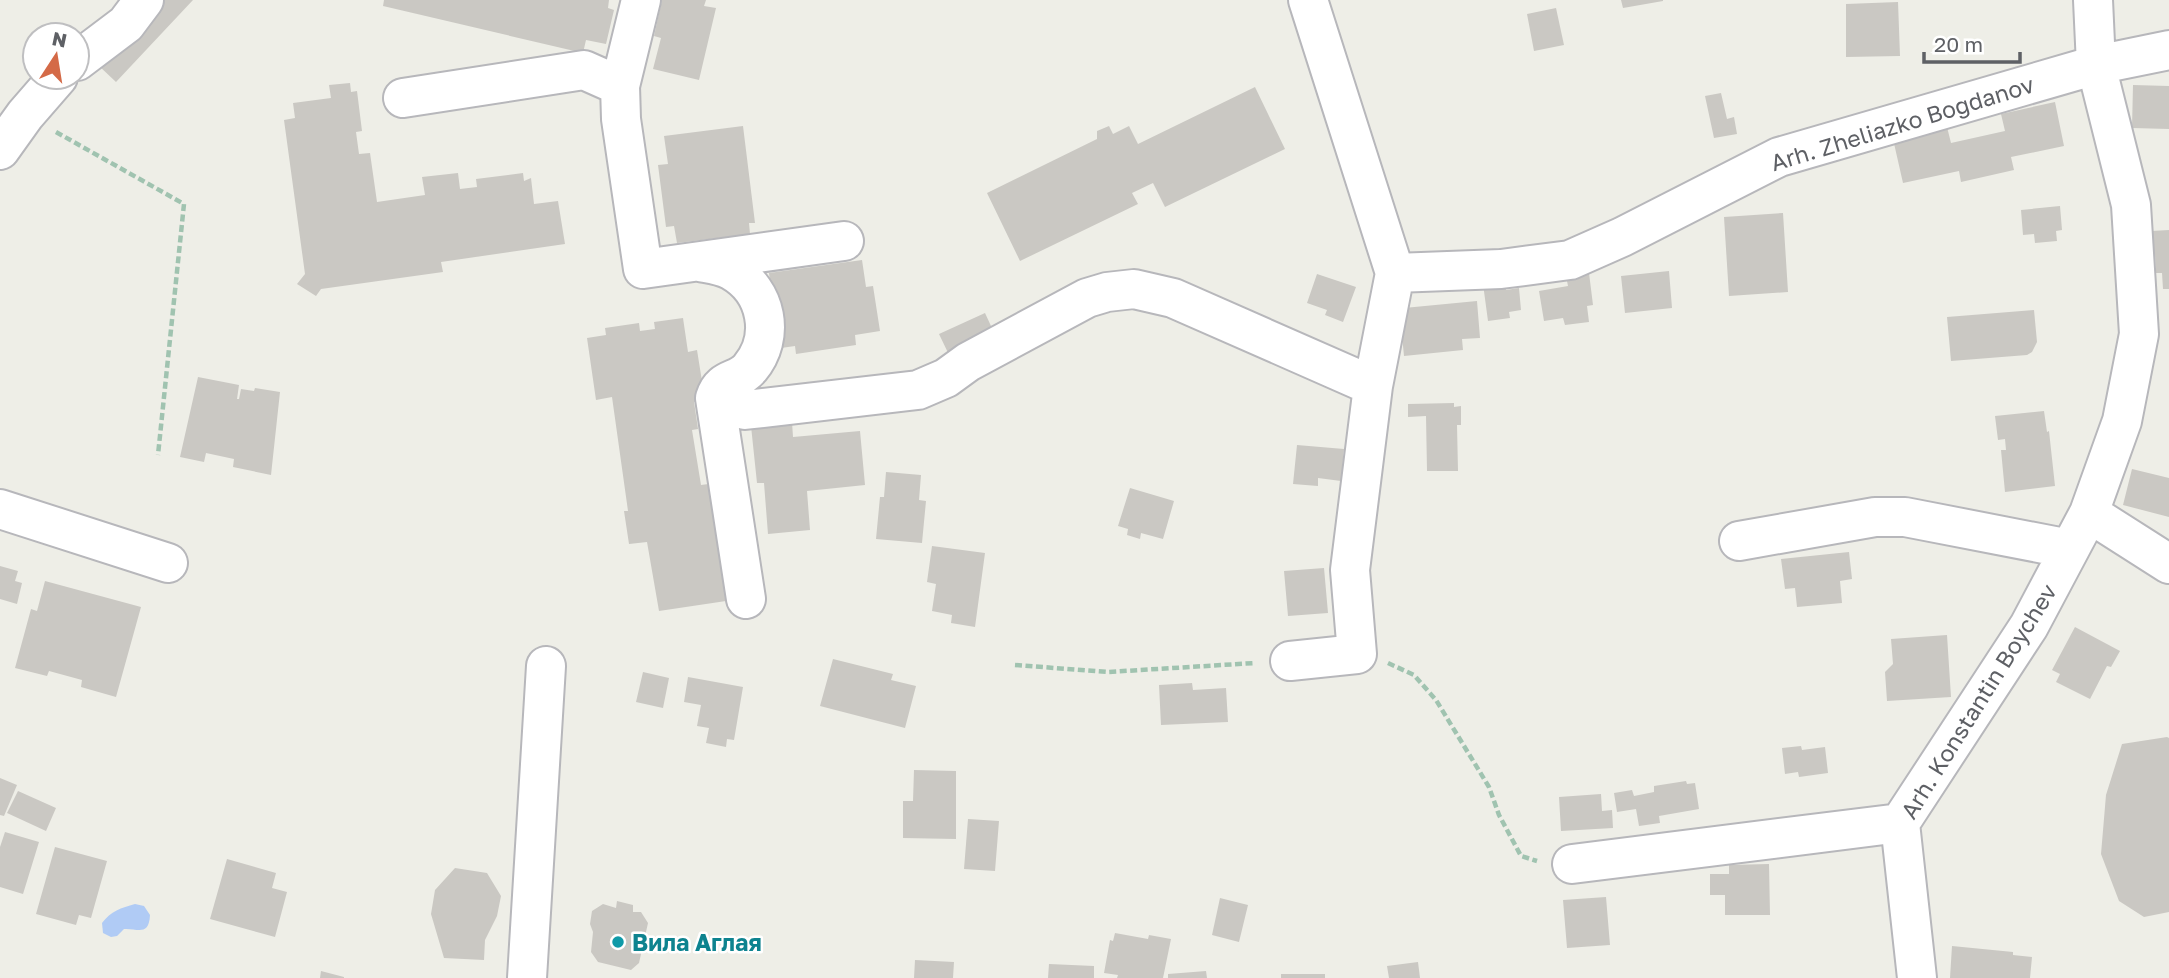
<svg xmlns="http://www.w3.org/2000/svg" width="2169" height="978" font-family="'Golos Text',sans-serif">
<rect width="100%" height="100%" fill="#eeeee7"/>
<!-- water -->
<path fill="#b0cbf5" d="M135,904l9,2 6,9c-1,22 -13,13 -26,14l-7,7 -6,1 -8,-4 -1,-10c9,-12 19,-15 33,-19z"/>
<!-- building -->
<path fill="#cac8c3" d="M158,0h35l-77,82 -18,-17z
M384,0h225l-1,8 6,2 -8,34 -20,-4 -3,13 -200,-47z
M662,0h44l-2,6 12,2 -17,72 -46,-11 8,-31 -7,-2z
M1621,0h42v1l-40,7z
M1898,2l2,54 -54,1v-53z
M1556,8l8,37 -30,6 -7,-37z
M350,83l1,9 6,-1 5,40 -6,1 3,22 11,-1 7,49 48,-7 -3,-18 36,-4 2,16 17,-2 -1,-8 47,-6 1,8 7,-3 3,26 24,-3 7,43 -124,18 2,10 -122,17 -5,7 -19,-12 8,-10 -21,-154 11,-2 -2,-15 38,-5 -2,-13z
M2133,85l36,1v43l-37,-1z
M1255,87l30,62 -120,58 -12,-24 -21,10 6,11 -118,57 -33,-68 110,-54v-8l12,-5 4,8 16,-8 9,18z
M1721,93l6,26 7,-2 3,17 -23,4 -9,-42z
M2055,102l9,44 -53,11 3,13 -53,12 -2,-11 -56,12 -10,-44 54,-12 4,16 54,-12 -4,-17z
M743,126l12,97h-6l1,11 -73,9 -3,-17 -8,1 -8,-62 10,-1 -4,-28z
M2060,206l2,24 -6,1 1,10 -22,2 -1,-9 -11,1 -2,-25z
M1783,213l5,79 -59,4 -5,-79z
M2169,230v59h-6l-1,-16h-6l-1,-19h-3l-1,-23z
M862,260l4,27 7,-1 7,45 -25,4 1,10 -60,9 -1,-8 -21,3 -2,-52 -3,-24z
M1669,271l3,37 -47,5 -4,-37z
M1589,273l4,32 -6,1 2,16 -24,3 -2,-7 -19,3 -5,-30 29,-5 -2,-10z
M1317,274l39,13 -13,35 -18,-7 2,-5 -20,-7z
M1505,281l1,9 13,-2 2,22 -12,2 1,6 -22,3 -5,-37z
M1477,301l3,37 -18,1 1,11 -59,6 -3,-31 4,-1 -1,-16z
M2034,310l3,32 -5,10 -5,3 -76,6 -4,-44z
M985,313l12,26 -46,20 -12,-25z
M683,318l5,34 9,-2 8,50 -11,2 4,27 -6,1 9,55 15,-2 6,38 -8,1 12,79 -67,10 -12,-69 -18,2 -5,-33h4l-16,-114 -16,3 -9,-62 19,-3 -1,-7 34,-5 1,8 15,-2 -1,-7z
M198,377l41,8 -2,14h2l2,-10 13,2 1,-3 25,4 -9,83 -38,-8 1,-8 -28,-6 -2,9 -24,-5z
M1454,403v4l7,-1v19h-4l1,46h-31l-1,-55 -18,1v-13z
M2044,411l3,21 2,-1 6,55 -50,6 -4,-42h5l-1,-11 -7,1 -3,-24z
M792,422l1,15 67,-6 5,54 -58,6 3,39 -42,4 -4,-51h-7l-6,-57z
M1297,445l47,4 -3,32 -23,-3v8l-25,-2z
M2132,469l37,9v39l-46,-12z
M886,472l35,3 -2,25 7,1 -4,42 -46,-4 4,-42h4z
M1130,488l44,13 -11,38 -22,-6 -1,6 -13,-4 1,-6 -10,-3z
M932,546l53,7 -10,74 -24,-4 1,-8 -20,-4 4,-27 -9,-2z
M1849,552l3,27 -12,2 2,22 -45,4 -2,-19 -10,1 -4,-30z
M0,566l18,5 -3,10 7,2 -5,21 -17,-5z
M1324,568l4,45 -40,3 -4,-45z
M45,581l96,26 -25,90 -35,-10 1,-7 -33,-9 -2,5 -32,-8 16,-59 6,2z
M2075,627l45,24 -9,16 -4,-1 -17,33 -34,-17 4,-8 -8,-4z
M1947,635l4,62 -64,4 -2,-29 8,-8 -2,-25z
M833,659l60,15 -2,6 25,6 -11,42 -85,-22z
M643,672l26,6 -6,30 -27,-6z
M688,677l55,10 -9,53 -7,-1 -1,8 -20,-4 3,-15 -12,-2 4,-21 -17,-3z
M1192,683l1,7 33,-2 2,34 -67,3 -2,-40z
M2167,737l2,1v174l-25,5 -25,-16 -18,-47 5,-59 16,-51z
M1801,746l1,4 23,-3 3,26 -29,4 -1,-5 -13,2 -3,-26z
M914,770l42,1v68l-53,-1v-37h10z
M0,778l17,7 -13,31 -4,-1z
M1686,781l1,3 8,-1 4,26 -40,7 1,7 -21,3 -3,-17 -19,3 -3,-19 18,-3 2,6 20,-4v-6z
M18,791l38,17 -10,23 -39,-18z
M1601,794l1,17 10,-1 1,18 -52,3 -2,-34z
M968,819l31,2 -4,50 -31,-2z
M5,832l34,10 -16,52 -23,-7v-40z
M55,847l52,14 -16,57 -12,-3 -3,10 -40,-11z
M227,859l49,14 -4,15 15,4 -12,45 -65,-18z
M1769,864l1,51h-45v-20h-15v-21h19v-9z
M455,868l32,5 14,23 -4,20 -12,24 -1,20 -40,-2 -13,-44 4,-24z
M1606,897l4,48 -43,3 -4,-48z
M1220,898l28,7 -9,37 -27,-7z
M617,901l16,4v7h8l7,11 -9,40 -8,7 -33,-8 -7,-10 2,-20 -3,-8 2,-13 11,-7 13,4z
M1115,933l33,6 1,-4 22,4 -8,39h-46l1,-3 -14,-2 6,-33 3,1z
M1952,946l61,6v3l19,2 -2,21h-80z
M915,960l39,2 -1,16h-39z
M1418,962l2,16h-31l-2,-12z
M1049,964l45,2v12h-46z
M321,971l23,6v1h-24z
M1206,971l1,7h-39v-4z
M1281,974h44v4h-44z"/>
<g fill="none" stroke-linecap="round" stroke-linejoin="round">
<!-- minor casing -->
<g stroke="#b7b7bb" stroke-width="42">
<path id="minor" d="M641,0l-21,86 1,33 22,150 201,-28
M1308,0l87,273 106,-4 69,-9 52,-23 157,-80 317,-92 73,-15
M77,61l49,-37 18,-24
M403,98l181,-28 36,16
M0,150l25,-35 33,-38
M700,262c11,2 22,3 32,9 35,20 44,66 18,97 -12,15 -28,8 -35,30l31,201
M745,410l173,-20 28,-12 22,-16 119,-64 20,-6 27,-3 39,9 200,88
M0,509l168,54
M2089,513l80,51
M1739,541l136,-24h30l165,32
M1290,661l67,-7 -7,-84 23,-184 22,-113
M1572,864l328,-41
M527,978l19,-312
M1917,978l-17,-155 129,-197 60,-113 33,-92 17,-87 -8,-129 -35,-140 -3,-65"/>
</g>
<!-- path -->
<path stroke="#a0c3b0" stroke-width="4.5" stroke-dasharray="7 3.5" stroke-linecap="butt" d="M56,132l128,72 -26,251
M1388,663l26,12 22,25 53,87 10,28 22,41 16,5
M1015,665l93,7 147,-9"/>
<!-- minor -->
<use href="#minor" stroke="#fff" stroke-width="38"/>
</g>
<!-- markers -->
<circle fill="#0f9aa8" stroke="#fff" stroke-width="2.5" cx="618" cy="942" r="7"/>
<g text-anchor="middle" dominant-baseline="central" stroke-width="5" stroke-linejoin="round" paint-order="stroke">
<!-- street labels -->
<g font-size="23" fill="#5e6065" stroke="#fff">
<text transform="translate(1902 123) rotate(-17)">Arh. Zheliazko Bogdanov</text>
<text transform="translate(1978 701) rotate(-58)">Arh. Konstantin Boychev</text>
</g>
<!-- culture labels -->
<g font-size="23" font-weight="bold" fill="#0d838f" stroke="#fff" text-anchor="start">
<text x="632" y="942">Вила Аглая</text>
</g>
</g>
<!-- north arrow -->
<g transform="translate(56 56) rotate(12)"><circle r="33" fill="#ffffff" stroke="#bfbfc1" stroke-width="2"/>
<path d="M0-5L12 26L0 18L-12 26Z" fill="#d46a47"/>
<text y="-10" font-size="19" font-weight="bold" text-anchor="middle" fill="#5e6065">N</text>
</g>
<!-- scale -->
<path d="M1924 52v10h96v-10" fill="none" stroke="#5e6065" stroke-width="3.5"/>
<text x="1934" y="52" font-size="21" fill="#5e6065" stroke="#ffffff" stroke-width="5" paint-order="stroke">20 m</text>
</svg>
